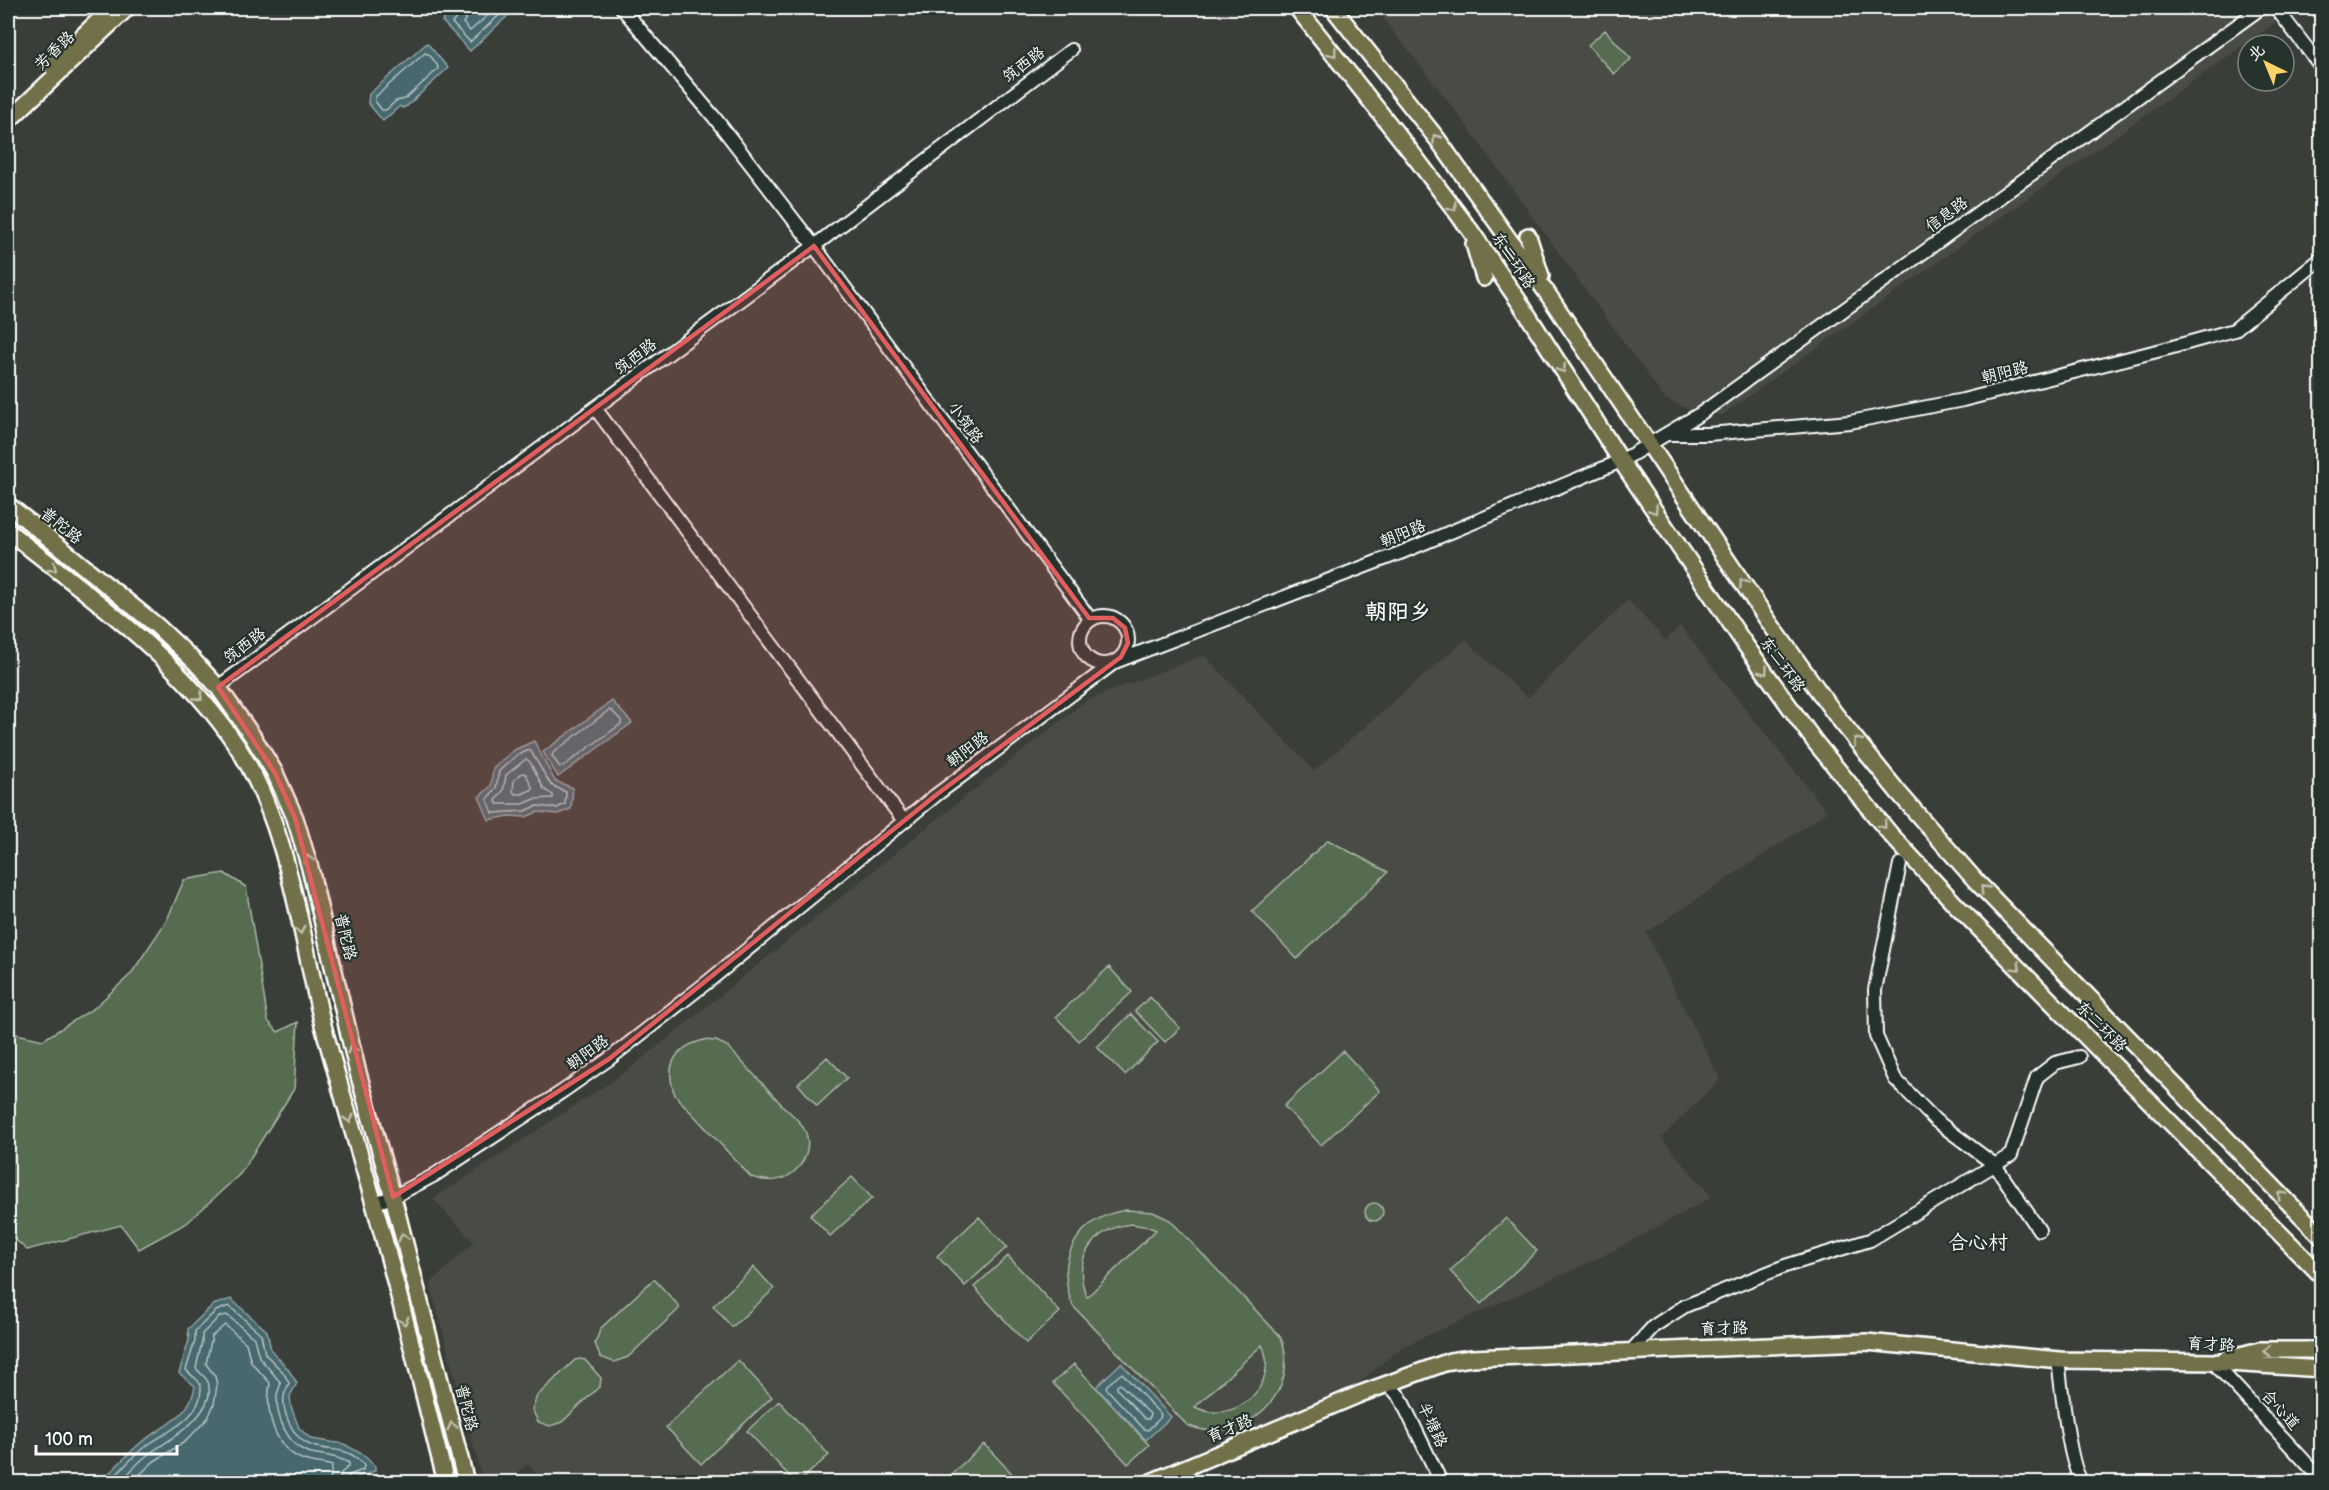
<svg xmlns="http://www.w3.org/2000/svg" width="2329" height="1490" font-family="'Balsamiq Sans','LXGW WenKai TC',sans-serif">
<rect width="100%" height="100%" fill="#393f38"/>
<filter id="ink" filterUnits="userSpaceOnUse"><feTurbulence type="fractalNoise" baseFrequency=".0167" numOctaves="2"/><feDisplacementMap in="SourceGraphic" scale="12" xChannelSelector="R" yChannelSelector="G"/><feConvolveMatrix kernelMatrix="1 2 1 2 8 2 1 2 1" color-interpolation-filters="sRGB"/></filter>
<g filter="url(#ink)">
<!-- built -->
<path fill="#4a4b44" d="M1375,8h921l-574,407 -22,-1 -35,-15 -210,-289z
M1628,600l38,41 14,-15 147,186 -181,121 74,146 -59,59 51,59 -107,58 -203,92 -49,40 -224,95h-584l-18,-18 -21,18h-23l-53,-198 44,-42 -41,-43 193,-127 299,-243 162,-129 117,-45 110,116 151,-131 63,58z"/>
<!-- green -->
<path fill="#556c51" stroke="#aab6a8" stroke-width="1.5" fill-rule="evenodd" d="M1605,30l26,29 -17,15 -26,-29z
M1328,840l60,32 -91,87 -45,-48z
M224,873l22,14 22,134 10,11 20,-10 -4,67 -54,85 -53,49 -48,26 -18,-24 -94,25 -19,-17v-193l5,-7 30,7 51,-32 37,-34 36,-54 17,-40z
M1109,967l23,25 -53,49 -23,-24z
M1150,997l30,31 -15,14 -30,-31z
M1131,1014l27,28 -33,33 -28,-28z
M704,1040l12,1 11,5c19,20 37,39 55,59 7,7 18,15 22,24 8,14 2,32 -9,42 -13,12 -28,11 -44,6l-76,-82c-11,-28 -1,-48 29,-55z
M1343,1051l37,40 -59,54 -37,-39z
M827,1057l20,21 -30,28 -19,-22z
M852,1177l20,21 -42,38 -20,-21z
M1365 1212a9 9 0 1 1 18 0a9 9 0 1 1-18 0Z
M1126,1210l27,2 17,8 110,116c25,56 -39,113 -93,89l-114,-119c-20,-46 5,-89 53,-96zM1131,1224l18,3 7,3 -69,67c-16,-37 5,-68 44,-73zM1262,1345c19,40 -28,82 -67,62z
M979,1217l28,30 -42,39 -28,-30z
M1506,1218l31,33 -56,53 -31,-33z
M1008,1256l52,56 -34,31 -52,-56z
M754,1267l20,22 -42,38 -19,-21z
M654,1279l25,27v3l-51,48 -14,5 -14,-5 -5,-14 6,-15z
M580,1359l5,1 16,18 -1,8 -38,36 -12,4 -12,-4 -6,-13 5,-13 38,-36z
M738,1360l34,37 -71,67 -35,-37z
M1074,1364l75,81 -21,19 -75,-81z
M779,1401l50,54 -30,27h-4l-48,-51z
M984,1444l36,38h-77z"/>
<!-- water -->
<path fill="#47686d" stroke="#91a4a7" stroke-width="1.5" d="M459,8h57l-46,43 -28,-30z
M427,43l21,25 -41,38 -5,2 -2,-2 -17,15 -15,-18 1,-9z
M612,701l20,22 -74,54 -15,-25z
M534,741l21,40 18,7 -2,21 -13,5 -20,-2 -12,5 -17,-1 -20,4 -10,-23 12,-11 2,-18 21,-18z
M231,1299l36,32 4,19 17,19 9,14 -7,13 1,11 8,21 12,11 33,5 18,10 13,12v5l-30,11h-245c13,-12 25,-25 38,-37 22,-19 52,-26 57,-59l-16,-13 10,-33 -1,-11 25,-24z
M1121,1363l50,54 -25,23 -50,-53z"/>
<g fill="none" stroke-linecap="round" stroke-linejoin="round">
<!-- shore -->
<path stroke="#b5c3c5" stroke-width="1.5" d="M462,8l-1,5 -9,10 18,19 37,-34
M469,8l-1,7 -5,8 7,8 26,-23
M425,53c5,1 13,11 13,16l-33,30 -9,2 -10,9h-4l-7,-9v-4z
M609,710l3,1 9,9v4l-59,43 -3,-1 -7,-10 1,-3z
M530,750l21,35 15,7 -1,12 -8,4 -20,-2 -12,5 -32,2 -6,-14 9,-11 3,-17 18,-16z
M526,759l4,3 14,27 9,6v3l-18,1 -12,5h-26l-1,-4 7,-9 3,-16z
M522,773l4,1 7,15 -11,5h-7l-2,-3 1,-11z
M1122,1373l39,42 -1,3 -12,12 -4,-1 -38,-41 1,-3z
M1120,1384l30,30 -1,5h-4l-28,-30v-3z
M109,1482c11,-10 21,-23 33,-33 20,-16 60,-29 59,-61 0,-8 -10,-12 -15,-18l9,-29v-10l21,-20 13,-5 32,28 4,20 18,18 6,11c-1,4 -4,8 -5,13 -2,17 9,41 24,48 20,10 37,-1 56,21l-1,5 -14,5 -3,7
M120,1482c9,-9 19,-21 30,-29 19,-13 68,-40 58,-71 -3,-6 -9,-9 -12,-14l6,-26v-8l17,-17 8,-2 27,23 5,19 22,26c-1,4 -4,9 -4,13 -1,20 10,49 31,56 14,4 28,3 41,11v3l-8,7 -2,9
M132,1482l21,-20 33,-21 22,-23 6,-14 3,-19 -2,-9 -9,-12 6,-28 13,-11 21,18 5,19 19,21c-5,27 3,66 34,77 9,3 19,3 28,6l-2,16"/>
<!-- minor casing -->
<g stroke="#fff" stroke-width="16">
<path id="minor" d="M622,8l92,109 100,129 277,374
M2276,8l46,60
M595,408l309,413
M1667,434h41l142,-12 113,-22 206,-52 65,-18 88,-72
M1080 640a24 24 0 1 1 48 0a24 24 0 1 1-48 0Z
M218,687l596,-441 257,-196
M1900,864l-25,126 1,46 19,43 40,41 60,45 44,65
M374,1203l19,-6 40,-21 130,-85 46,-32 101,-79 226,-185 179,-133 285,-109 221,-92 79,-47 561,-406
M1631,1351l23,-25 31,-20 100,-40 85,-26 141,-85 26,-78 18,-14 24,-6
M2058,1360c3,22 11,111 25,122
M2213,1362l109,118
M1388,1384l12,13 41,85"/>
</g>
<!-- major casing -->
<g stroke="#fff" stroke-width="20">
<path id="major" d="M1297,8l118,149 55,73 52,76 99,155 123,182 71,99 76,93 64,69 367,372
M1333,8l105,132 107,150 226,335 64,89 63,78 77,88 347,357
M51,66l61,-58
M8,121l119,-113
M1528,236l13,40
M1474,244l10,34
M8,505l149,121 36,34 25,27 35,50 22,36 20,45 15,50 47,201 36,128 73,285
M8,531c81,65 171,127 229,215 52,80 63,187 86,279 17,63 36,126 54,189 25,89 46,179 69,268
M2225,1359l35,-9h62
M1151,1482l209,-88 90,-33 22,-3 394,-16 194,18 153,2 109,7"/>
</g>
<!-- minor -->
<use href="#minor" stroke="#26332d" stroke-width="12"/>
<!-- major -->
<use href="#major" stroke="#71704a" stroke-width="15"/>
</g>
<!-- one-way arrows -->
<defs><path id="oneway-chevron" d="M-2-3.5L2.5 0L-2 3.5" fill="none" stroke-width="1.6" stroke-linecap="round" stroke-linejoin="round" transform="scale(1.5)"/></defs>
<g stroke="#bfbfae">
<use href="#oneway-chevron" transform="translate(1333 53) rotate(52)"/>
<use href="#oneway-chevron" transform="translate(1436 138) rotate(-127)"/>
<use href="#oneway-chevron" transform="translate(1453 207) rotate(53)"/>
<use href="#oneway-chevron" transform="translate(1562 369) rotate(57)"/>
<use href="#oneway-chevron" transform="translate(1654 510) rotate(56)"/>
<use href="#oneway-chevron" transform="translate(53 568) rotate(39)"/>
<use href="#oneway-chevron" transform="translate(1743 583) rotate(-124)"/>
<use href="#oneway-chevron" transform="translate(1764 671) rotate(54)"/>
<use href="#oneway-chevron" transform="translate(199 697) rotate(48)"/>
<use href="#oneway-chevron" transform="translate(1857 741) rotate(-129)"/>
<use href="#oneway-chevron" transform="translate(1883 825) rotate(51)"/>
<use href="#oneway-chevron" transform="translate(308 859) rotate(-107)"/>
<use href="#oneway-chevron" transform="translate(1984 889) rotate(-134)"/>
<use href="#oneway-chevron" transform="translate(300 930) rotate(77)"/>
<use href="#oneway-chevron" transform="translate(2017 967) rotate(45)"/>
<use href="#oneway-chevron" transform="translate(352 1049) rotate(-104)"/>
<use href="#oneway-chevron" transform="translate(349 1119) rotate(74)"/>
<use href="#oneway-chevron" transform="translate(2281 1195) rotate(-134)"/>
<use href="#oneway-chevron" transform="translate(403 1237) rotate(-104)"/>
<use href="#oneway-chevron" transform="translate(404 1321) rotate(76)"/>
<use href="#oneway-chevron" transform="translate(2267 1351) rotate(177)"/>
<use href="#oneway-chevron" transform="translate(452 1426) rotate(-104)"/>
</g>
</g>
<!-- marked area -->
<path fill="#e05e5e" fill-opacity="0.2" stroke="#e05e5e" stroke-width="4.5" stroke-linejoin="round" d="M814,246l275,372h24l12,10 3,15 -7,14 -185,138 -327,264 -216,138 -98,-379 -20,-45 -57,-86z"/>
<g text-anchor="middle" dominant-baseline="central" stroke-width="4.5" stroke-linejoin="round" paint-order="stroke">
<!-- street labels -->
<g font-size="16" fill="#fff" stroke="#26332d">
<text transform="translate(55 51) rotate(-44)">芳香路</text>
<text transform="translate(1024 65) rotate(-37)">筑西路</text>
<text transform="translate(1947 215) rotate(-36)">信息路</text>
<text transform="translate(1513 261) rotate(56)">东二环路</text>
<text transform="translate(636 357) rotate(-37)">筑西路</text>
<text transform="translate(2005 373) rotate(-14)">朝阳路</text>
<text transform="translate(965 423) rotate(54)">小筑路</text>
<text transform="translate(61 526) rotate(39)">普陀路</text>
<text transform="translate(1403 534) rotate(-22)">朝阳路</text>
<text transform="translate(245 646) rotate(-37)">筑西路</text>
<text transform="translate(1782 665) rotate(54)">东二环路</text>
<text transform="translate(968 750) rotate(-37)">朝阳路</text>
<text transform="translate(345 937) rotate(77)">普陀路</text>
<text transform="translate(2101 1027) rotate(45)">东二环路</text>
<text transform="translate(588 1053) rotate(-36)">朝阳路</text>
<text transform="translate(1724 1329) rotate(-2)">育才路</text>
<text transform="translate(2211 1345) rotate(3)">育才路</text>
<text transform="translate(466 1408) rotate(76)">普陀路</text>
<text transform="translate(2280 1410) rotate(48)">合心道</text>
<text transform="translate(1432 1425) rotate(65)">半塘路</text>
<text transform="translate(1230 1429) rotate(-23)">育才路</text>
</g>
<!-- quarter labels -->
<g font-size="20" fill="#fff" stroke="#26332d">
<text x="1978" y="1243">合心村</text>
</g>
<!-- district labels -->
<g font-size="22" font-weight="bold" fill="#fff" stroke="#26332d">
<text x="1398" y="612">朝阳乡</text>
</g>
</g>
<!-- margin -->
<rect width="2329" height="1490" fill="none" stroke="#26332d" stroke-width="30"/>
<rect x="15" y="15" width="2299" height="1460" fill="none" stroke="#fff" stroke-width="2" filter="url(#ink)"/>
<!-- north arrow -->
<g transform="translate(2266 63) rotate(317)"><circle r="28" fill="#26332d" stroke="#7d8581" stroke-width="1.5"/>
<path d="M0-4.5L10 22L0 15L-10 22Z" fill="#ffd166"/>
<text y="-9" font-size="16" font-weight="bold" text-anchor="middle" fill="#ffffff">北</text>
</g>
<!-- scale -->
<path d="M36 1445v9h141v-9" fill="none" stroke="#ffffff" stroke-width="3"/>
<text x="45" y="1445" font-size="18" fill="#ffffff" stroke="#26332d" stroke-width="4.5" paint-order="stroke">100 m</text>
</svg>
